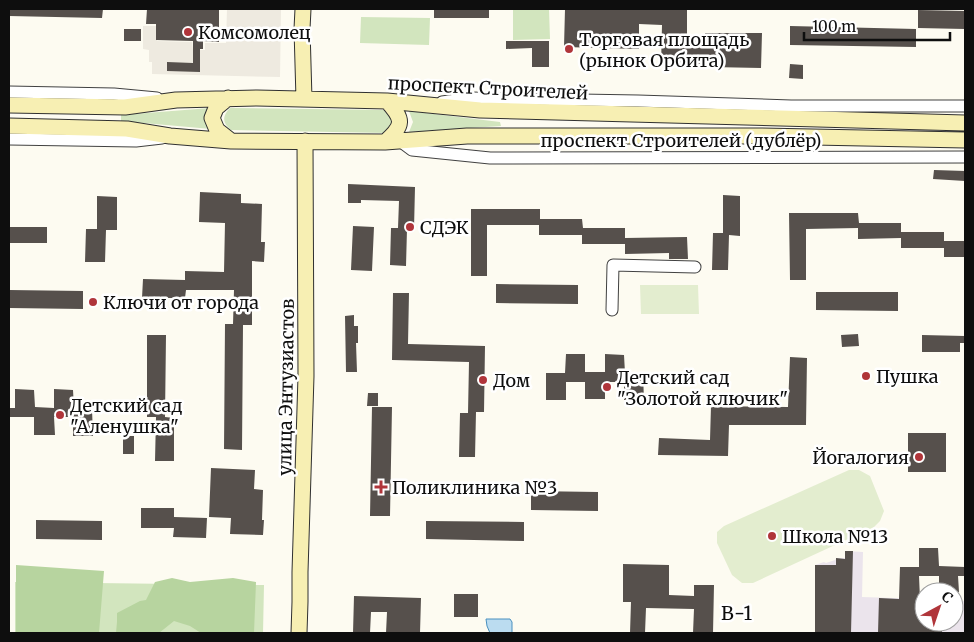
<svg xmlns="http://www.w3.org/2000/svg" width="974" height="642" font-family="Merriweather,serif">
<rect width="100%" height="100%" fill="#fdfbf1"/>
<!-- industrial -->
<path fill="#ebe4ec" d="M845,551l18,1 -1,45 62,2v23h30v-21h11v32h-150v-68l9,-3 2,1 9,-3 2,-2h8z"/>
<!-- green -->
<path fill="#d2e5be" d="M513,9h36l1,30 -37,1z
M361,17l69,1 -1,27 -69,-2z
M210,108l1,21 -90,-8v-6z
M230,108l155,2 3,1 7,7 -9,15 -155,-3c-9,-7 -9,-14 -1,-22z
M409,111l91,11 1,4 -92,6 4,-10z
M15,582l249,3 -1,48h-248z"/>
<!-- forest -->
<path fill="#b7d49f" d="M16,565l88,6 -5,62h-83z
M172,578l18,4 43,-4 23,4 -2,51h-53l-11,-7 -16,-5 -15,12h-43l1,-11v-9l23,-12 6,-1 9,-18z"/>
<!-- pitch -->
<path fill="#e3edcf" d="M640,285h58l1,29h-58z
M849,470h10l11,6 14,35 -4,10 -6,6 -121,56h-11l-10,-8 -15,-32v-11l7,-6z"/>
<!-- plaza -->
<path fill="#eeeae0" d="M227,9h54l-1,68 -128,-3v-12h-3v-12l-6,-1v-23h14v15l35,1 1,8h12v-7h21z"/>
<!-- water -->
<path fill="#bbdcf0" stroke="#4a90bf" d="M486,619h24l2,3v11h-22l-3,-7z"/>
<!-- building -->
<path fill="#56504c" d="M9,9h94l-1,9 -93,-2z
M147,9h72v33l-16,-1v8h-3v23l-33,-1v-9l26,1v-22l-37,-1v-16h-10z
M434,9h55v9h-55z
M565,9h122v30h18v-6h57l-1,35 -100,-2 1,-41 -23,-1v25l-75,-2z
M918,10l47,1v18l-47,-1z
M790,26l126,3v18l-126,-2z
M124,29h17v12h-17z
M506,41h43v26h-17v-19l-26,1z
M790,64l13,1v14l-14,-1z
M934,170l31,1v10l-32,-2z
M348,184l67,3 -1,42h-7l-1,37 -16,-1 1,-37h7l1,-27 -38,-1v3h-13z
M200,192l41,2v9l21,1 -1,38h4l-1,20 -12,-1v64h-9l-1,125 -18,-1 1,-125h8l1,-34h-48l-1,8h-43l1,-19 42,1v-9l39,1 1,-49 -26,-1z
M723,195l17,1v40l-11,-1 -1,35h-16l1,-37h10z
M97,196l20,1v33h-11l-1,32h-20l1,-33h11z
M471,209h69v10h42l1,9h42v10l62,-1 1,22h-19v-6l-44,1v-10h-43v-9h-43v-10h-52v51h-16z
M789,213h69l1,10h42v9h43v9h21v16h-21v-9h-43v-10l-43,1v-11l-52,1v51h-16z
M353,226l21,1 -2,44 -21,-1z
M9,227h38v16h-38z
M496,284l82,1v19l-82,-1z
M9,290l74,1v18l-74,-1z
M816,292h82v19l-82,-1z
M393,293h16l-1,51 77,2 -1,66h-8l-1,45h-16l1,-44h8l1,-51 -77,-2z
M354,315v11h4v17h-2l1,29h-11l-1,-56z
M858,334l1,12 -17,1 -1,-12z
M147,335h19l-1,82 9,1v43h-19l1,-44h-9z
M922,335l43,1v7h-5v9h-38z
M566,354h19v18h20v-18l19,1 1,18h18l1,28 -20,-1v-18h-19v17h-20v-17h-19v18h-20v-27h19z
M790,357l17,1 -1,67h-77l-1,31 -70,-1 1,-17 51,2 1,-34 77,1z
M15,389l19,1 1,17 19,1v-19l19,1 1,18 18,1 1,27h-20v-19h-19l1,18h-21v-18h-25v-9h6z
M368,393h10v13h-11z
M372,407h20l-2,109h-20z
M908,433h38v39h-38z
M123,436h11v18h-11z
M211,468l44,2 -1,19 9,1 -1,30h2l-1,15 -33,-1 1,-16 -22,-1z
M531,491l67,1v19l-67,-1z
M141,508h33v9l33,1 -1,20 -33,-1 1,-9h-33z
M36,520l66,1v19l-66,-1z
M426,521l98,1v19l-98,-2z
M919,548h19l1,18 26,1v9h-7l1,16h-20v-16h-20l1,23h4l-1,23h19v11h-64l1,-35 20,1 1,-32h19z
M845,551h8l-2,82h-36v-68h21v-7l9,1z
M623,564l46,1v30l25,1v-11h20l-1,48h-20l1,-24 -48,-1 -1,25h-15l1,-31h-8z
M454,594h24v23h-24z
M354,596l67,2 -1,35h-34l1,-21h-16l-1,21h-17z"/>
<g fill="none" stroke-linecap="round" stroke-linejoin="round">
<!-- street casing -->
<g stroke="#414141" stroke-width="13">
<path id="street" d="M9,92l105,2 43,4
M442,102l29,-4 167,3 153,5h174
M9,139l127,2 26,-3
M400,141l12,9 78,8 475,-1
M612,310l1,-45 82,2"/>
</g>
<!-- secondary casing -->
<g stroke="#303030" stroke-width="17">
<path id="secondary" d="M303,9l-1,20 2,70
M228,98l-12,10 -4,10 5,12 14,11
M9,105l116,2 51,-7 81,-2 130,3 93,9 485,13
M9,126l118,3 43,7 61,5 154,1 82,-6h291l207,4
M385,142c19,-17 19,-22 2,-41
M299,633l1,-31v-30l6,-196 -1,-235"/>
</g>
<!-- street -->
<use href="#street" stroke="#fff" stroke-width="11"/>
<!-- secondary -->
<use href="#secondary" stroke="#f7efb3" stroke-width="15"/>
</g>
<!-- markers -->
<g fill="#b0353a" stroke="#fff" stroke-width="2">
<circle cx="188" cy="32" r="5"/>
<circle cx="569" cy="49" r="5"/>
<circle cx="410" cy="227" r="5"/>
<circle cx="93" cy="302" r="5"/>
<circle cx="866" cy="376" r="5"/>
<circle cx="483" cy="380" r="5"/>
<circle cx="607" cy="387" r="5"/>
<circle cx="60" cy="415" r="5"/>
<circle cx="919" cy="457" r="5"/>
<path d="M378.5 479.5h5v5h5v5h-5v5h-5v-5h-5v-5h5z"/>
<circle cx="772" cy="536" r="5"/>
</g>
<g text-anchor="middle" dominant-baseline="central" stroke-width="5" stroke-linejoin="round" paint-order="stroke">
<!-- poi labels -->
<g font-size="18" fill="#0e0e0e" stroke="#fff" text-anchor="start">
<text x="198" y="32">Комсомолец</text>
<text x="579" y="39">Торговая площадь<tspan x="579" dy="21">(рынок Орбита)</tspan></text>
<text x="420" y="227">СДЭК</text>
<text x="103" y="302">Ключи от города</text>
<text x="876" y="376">Пушка</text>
<text x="617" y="377">Детский сад<tspan x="617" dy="21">"Золотой ключик"</tspan></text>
<text x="493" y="380">Дом</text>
<text x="70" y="405">Детский сад<tspan x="70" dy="21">"Аленушка"</tspan></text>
<text x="909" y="457" text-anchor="end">Йогалогия</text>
<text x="392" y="487">Поликлиника №3</text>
<text x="782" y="536">Школа №13</text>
</g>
<!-- street labels -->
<g font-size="18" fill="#0e0e0e" stroke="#fff">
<text transform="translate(488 88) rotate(3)">проспект Строителей</text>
<text x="681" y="140">проспект Строителей (дублёр)</text>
<text transform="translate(286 387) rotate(-89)">улица Энтузиастов</text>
</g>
<!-- neighbourhood labels -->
<g font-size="19" letter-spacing="1" fill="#0e0e0e" stroke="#fff">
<text x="737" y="613">В-1</text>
</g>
</g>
<!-- border -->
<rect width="974" height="642" fill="none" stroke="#0e0e0e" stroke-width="20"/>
<!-- north arrow -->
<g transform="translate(939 607) rotate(40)"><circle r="24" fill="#ffffff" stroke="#9f9f9f"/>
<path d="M0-4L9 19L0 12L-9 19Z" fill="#b0353a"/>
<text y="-8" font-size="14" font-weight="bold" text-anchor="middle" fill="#0e0e0e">С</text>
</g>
<!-- scale -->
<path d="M804 32v8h146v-8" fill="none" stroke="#0e0e0e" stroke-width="2.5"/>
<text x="812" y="32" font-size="15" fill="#0e0e0e" stroke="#ffffff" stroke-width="4" paint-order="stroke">100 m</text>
</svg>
